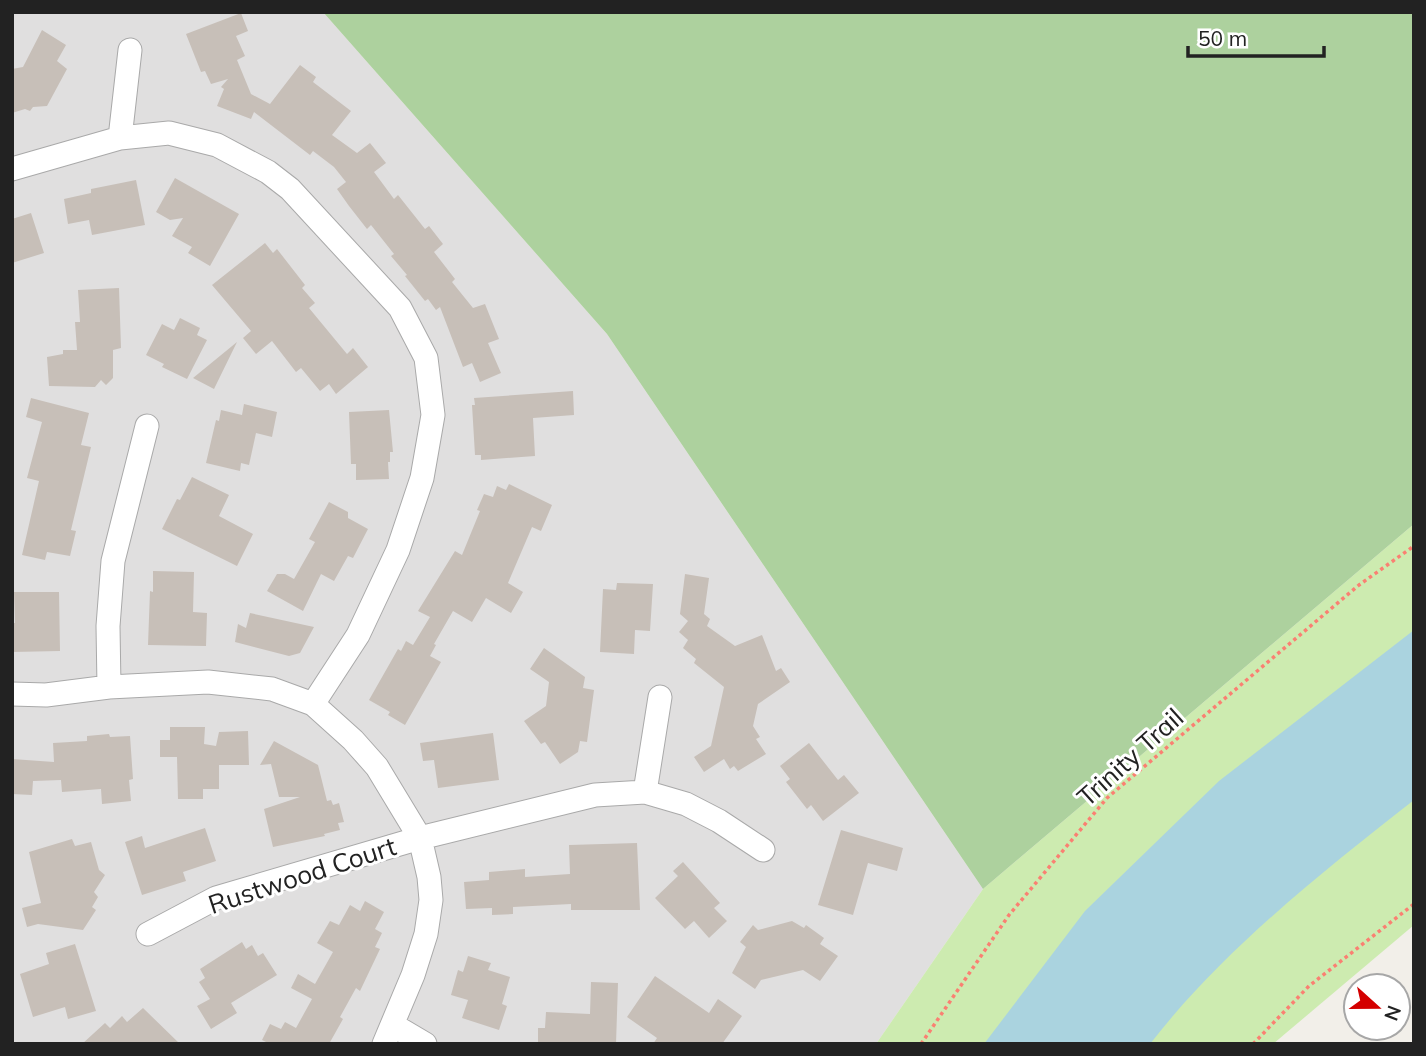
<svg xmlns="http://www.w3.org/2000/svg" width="1426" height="1056" font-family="Mulish,sans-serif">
<rect width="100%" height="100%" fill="#f2efe9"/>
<!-- residential -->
<path fill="#e0dfdf" d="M12,12h311l284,322 376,555 -107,155h-864z"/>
<!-- grass -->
<path fill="#cdebb0" d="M1414,524v401l-141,119h-397l107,-155z"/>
<!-- forest -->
<path fill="#add19e" d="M323,12h1091v512l-431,365 -376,-555z"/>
<!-- water -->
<path fill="#aad3df" d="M1414,630v170c-92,72 -192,151 -264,244h-166l101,-133 134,-130z"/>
<!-- building -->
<path fill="#c7bfb8" d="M241,13l7,18 -12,5 9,20 -8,4 14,34 19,10 30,-39 16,12 -3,5 38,29 -19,24 25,18 13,-10 16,20 -12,9 20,27 4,-4 27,34 4,-3 14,18 -9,8 21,27 -3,3 21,26 12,-4 14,35 -11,4 13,30 -21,9 -8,-19 -9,4 -23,-60 -4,3 -8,-11 -3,2 -20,-25 2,-1 -16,-19 3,-2 -23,-29 -4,4 -18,-23 -12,-17 9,-7 -12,-15 -21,-16 -3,4 -56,-43 -3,7 -34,-13 7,-17 -3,-2 7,-8 -17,5 -6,-13 -4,1 -15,-38z
M42,30l24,15 -9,16 10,8 -20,37 -14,1 -3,4 -5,-2 -13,4v-44l11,-2z
M175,178l64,36 -29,52 -22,-13 4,-6 -20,-11 11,-18 -13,2 -14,-8z
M136,180l9,45 -53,10 -3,-15 -21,4 -4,-25 27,-6v-4z
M31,213l13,40 -32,10v-44z
M265,243l8,10 4,-4 28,36 -3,3 13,15 -6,5 38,46 6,-6 15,19 -32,27 -7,-10 -9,7 -19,-23 -5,4 -24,-31 -16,13 -13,-16 8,-7 -39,-46z
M119,288l2,60 -8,2v28l-7,7 -5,-5 -6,7 -46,-1 -2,-29 16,-3v-4h14l-2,-28h5l-2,-32z
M180,318l20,10 -3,7 10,5 -20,39 -25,-12 2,-3 -18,-9 16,-31 12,6z
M237,342l-23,47 -21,-11z
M573,391l1,24 -41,3 2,38 -54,4v-5h-6l-3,-50h3l-1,-7z
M31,398l58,15 -8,32 10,2 -20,83 5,1 -6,25 -23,-4 -2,8 -23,-5 17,-74 -12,-3 15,-56 -16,-5z
M244,404l33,8 -5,25 -16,-4 -7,32 -8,-2 -1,8 -34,-8 10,-43 3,1 2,-11 21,5z
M389,410l4,42h-3v10h-2l1,17 -33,1v-16h-5l-2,-52z
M192,477l37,18 -10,21 34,18 -16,32 -75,-37 15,-30 3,1z
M509,484l43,21 -11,26 -9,-4 -24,56 15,9 -12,21 -25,-15 -14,24 -19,-11 -19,33 2,1 -6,11 11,6 -36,63 -17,-10 2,-3 -21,-12 29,-51 3,2 5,-10 7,4 17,-28 -12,-6 37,-60 7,4 18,-44 -3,-1 7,-16 9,3 4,-11 9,4z
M329,502l19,10v6l20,11 -15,29 -5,-2 -14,25 -13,-7 -18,37 -36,-20 10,-17h8l9,5 21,-37 -6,-3z
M153,571l41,1 -1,40 14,1 -1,33 -58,-1 2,-54 3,1z
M685,574l24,4 -5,36 6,5 -3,7 28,20 27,-11 14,36 5,-3 9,14 -32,22 -5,22 7,11 -4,2 10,15 -28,17 -4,-5 -4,3 -6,-10 -20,13 -10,-15 17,-11 13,-59 -30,-24 2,-4 -13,-11 5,-8 -9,-8 9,-11 -8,-7z
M617,583l36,1 -3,47 -15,-1 -1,24 -34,-2 3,-63 13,1z
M14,592h45l1,59 -48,1v-29h3z
M250,613l64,14 -14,26 -11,3 -54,-14 3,-18 8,4z
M544,648l41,29 -2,11 11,2 -7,52 -7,-1 -2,11 -18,12 -15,-22 -4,2 -17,-23 22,-15 3,-24 -19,-13z
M170,727h35l-1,17 12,2 3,-14 29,-1 1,34h-30v24h-16v10h-25l-1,-42h-17v-17h10z
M493,733l6,47 -61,8 -4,-28 -11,1 -3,-18z
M109,734l1,3 20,-1 3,43 -4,1 2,21 -29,3 -1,-15 -39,3 -1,-12 -28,1 -1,14 -20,-1v-35l42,3 -1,-19 34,-2v-5z
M274,741l44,24 9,36 4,-1 2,5 6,-2 5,19 -6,1 2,7 -16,4 1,2 -52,11 -9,-38 36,-12h-21l-8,-33 -11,1z
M809,743l29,37 6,-5 15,18 -36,28 -12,-16 -4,4 -21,-27 4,-3 -10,-13z
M205,828l11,33 -33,11 3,9 -44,14 -17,-53 17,-6 3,12z
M841,830l62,18 -6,23 -29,-8 -15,52 -35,-10z
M72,839l3,7 16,-4 8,28 6,5 -11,17 4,5 -6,10 4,3 -13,20 -45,-6 -11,3 -5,-19 19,-5 -12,-51z
M637,843l3,67h-69v-6l-58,3v7l-21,1v-7l-26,1 -2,-27 25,-2v-8l36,-3v8l45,-3 -1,-29z
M683,862l37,41 -6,5 13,13 -18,17 -15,-17 -9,8 -30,-31 23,-22 -5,-5z
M365,901l19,11 -9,17 7,4 -7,14 5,2 -20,42 -4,-3 -16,29 3,2 -14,25h-59l-8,-4 8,-16 11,5 4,-7 11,6 16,-29 -21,-11 7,-14 17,10 18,-32 -16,-9 13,-22 9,4 11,-20 10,6z
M792,921l12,7 2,-3 18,13 -4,6 18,12 -18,25 -17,-11 -42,10 -6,9 -23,-16 14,-26 -6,-5 13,-17 5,5z
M242,942l4,7 6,-4 6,11 5,-3 14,22 -46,28 6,10 -26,16 -14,-23 13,-7 -11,-17 6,-4 -5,-9z
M75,944l21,67 -28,8 -3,-12 -32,10 -13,-43 29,-10 -3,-11z
M468,956l23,7 -3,7 22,7 -8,27 5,2 -8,24 -37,-12 6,-18 -17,-5 7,-25 5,2z
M655,976l54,37 9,-14 24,17 -20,28h-69l4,-6 -30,-21z
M591,982l27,1 -2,61h-78v-16h7l1,-16 44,2z
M143,1008l37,36h-98l23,-21 5,5 12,-12 5,6z"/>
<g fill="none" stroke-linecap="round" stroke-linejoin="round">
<!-- minor casing -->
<g stroke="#a9a9a9" stroke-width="25">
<path id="minor" d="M120,138l10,-88
M12,169l108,-31 49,-5 48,12 51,27 22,17 110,119 26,50 7,57 -11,63 -24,72 -40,85 -45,69
M109,687l-1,-61 5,-65 34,-135
M12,694l34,1 63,-8 99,-5 64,7 41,15 40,36 24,27 43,71 9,39 2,23 -5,34 -13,41 -29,69
M645,792l15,-95
M148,934l68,-36 204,-60 175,-43 50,-3 41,12 33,17 44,29
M393,1025l32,19"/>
</g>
<!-- path -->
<path stroke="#fa8072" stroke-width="3.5" stroke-dasharray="3.5 3.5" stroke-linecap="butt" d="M921,1044l88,-129 98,-117 252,-213 55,-39
M1253,1044l56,-58 105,-82"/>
<!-- minor -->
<use href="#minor" stroke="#fff" stroke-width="23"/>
</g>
<g text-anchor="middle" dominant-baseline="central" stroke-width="6" stroke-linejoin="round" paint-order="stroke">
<!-- street labels -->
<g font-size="26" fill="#222" stroke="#fff">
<text transform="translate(1130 757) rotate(-42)">Trinity Trail</text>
<text transform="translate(302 875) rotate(-18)">Rustwood Court</text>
</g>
</g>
<!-- border -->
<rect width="1426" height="1056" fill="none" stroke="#222222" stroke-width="28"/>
<!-- north arrow -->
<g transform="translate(1377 1007) rotate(111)"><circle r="33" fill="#ffffff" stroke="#a7a7a7" stroke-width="2"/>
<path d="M0-5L12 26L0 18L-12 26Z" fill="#d40000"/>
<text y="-10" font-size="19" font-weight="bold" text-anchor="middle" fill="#222222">N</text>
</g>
<!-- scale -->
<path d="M1188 46v10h136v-10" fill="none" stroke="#222222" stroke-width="3.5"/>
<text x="1198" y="46" font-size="21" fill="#222222" stroke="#ffffff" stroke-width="5" paint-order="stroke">50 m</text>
</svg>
